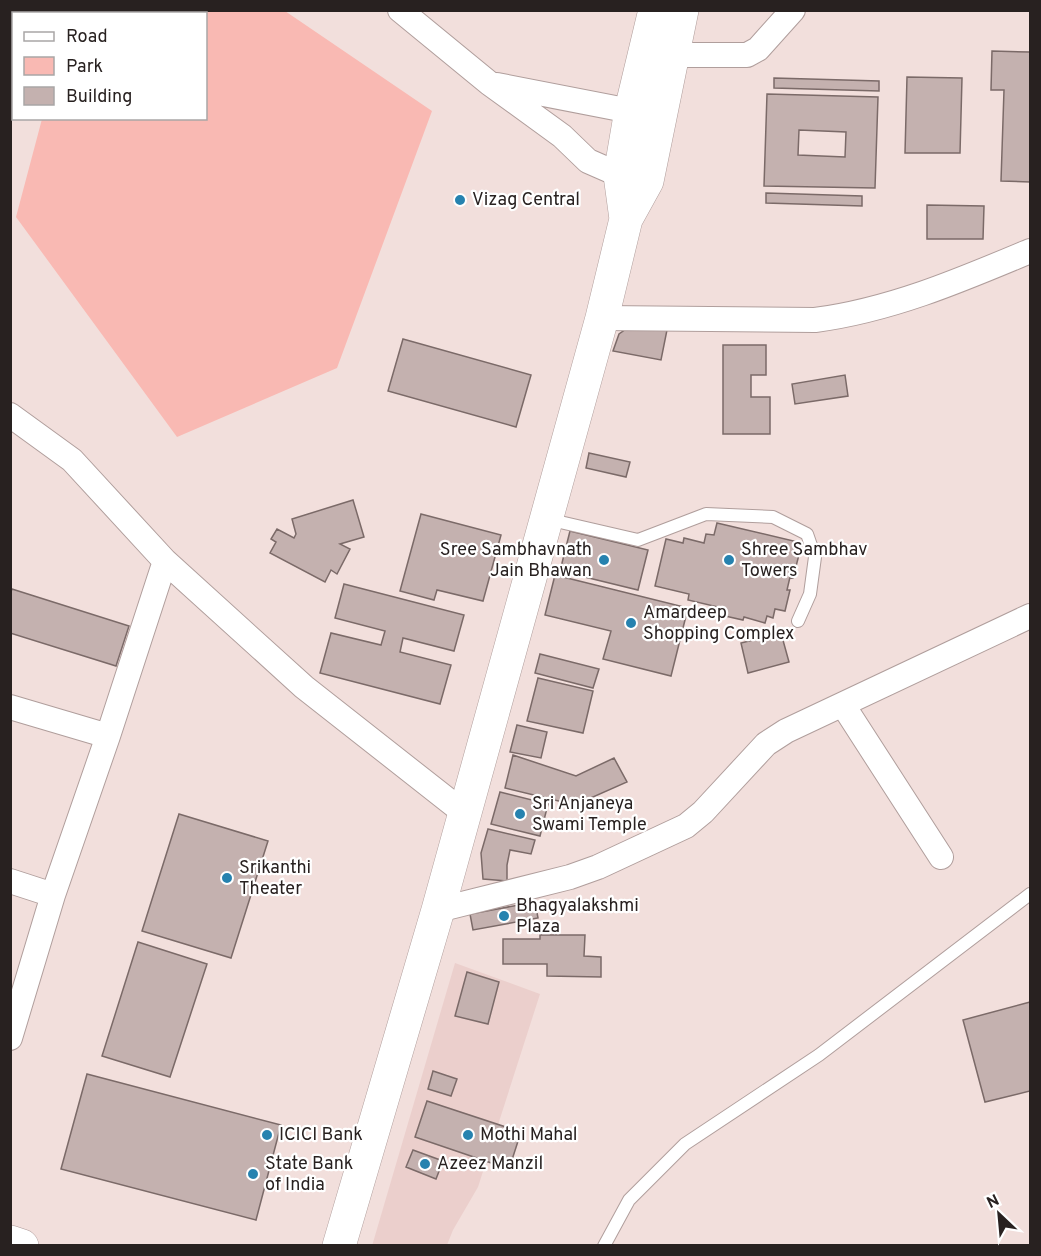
<svg xmlns="http://www.w3.org/2000/svg" width="1041" height="1256" font-family="Overpass,sans-serif">
<rect width="100%" height="100%" fill="#f2dfdc"/>
<!-- built -->
<path fill="#ebcfcc" d="M455,963l85,31 -62,193 -25,43 -6,15 -75,1z"/>
<!-- green -->
<path fill="#f9b9b3" d="M70,11h215l147,100 -95,257 -160,69 -161,-220 26,-98 164,-1v-104l-137,-1z"/>
<!-- building -->
<path fill="#c4b1af" stroke="#7b6a68" stroke-width="1.5" fill-rule="evenodd" d="M992,51l38,1v130l-29,-1 3,-91h-13z
M907,77l55,1 -2,75h-55z
M774,78l105,3v10l-105,-3z
M767,94l111,3 -3,91 -111,-2zM799,130l47,2 -1,25 -47,-2z
M766,193l96,3v10l-96,-3z
M927,205l57,1 -1,33h-56z
M629,327l38,3 -6,30 -48,-9 6,-17z
M403,339l128,36 -15,52 -128,-36z
M723,345h43v30h-15v22h19v37h-47z
M845,375l3,21 -53,8 -3,-20z
M589,453l41,9 -4,15 -40,-9z
M353,500l11,37 -24,7 10,5 -13,25 -6,-4 -6,12 -55,-29 6,-11 -5,-3 6,-10 17,9 2,-4 -4,-15z
M421,514l80,21 -18,66 -46,-11 -3,10 -34,-9z
M717,523l85,20 -9,35 -3,-1 -3,13h3l-5,21 -10,-2 -2,9 -6,-2 -2,7 -21,-6 -1,3 -27,-6 2,-7 -30,-7 1,-6 -34,-8 11,-47 17,4 1,-5 20,5 2,-9 8,1z
M570,531l78,19 -10,40 -78,-19z
M555,575l133,33 -17,68 -68,-17 8,-28 -66,-16z
M344,584l120,31 -10,36 -51,-13 -3,14 51,13 -11,39 -120,-31 11,-40 50,12 4,-14 -50,-13z
M12,589l117,37 -13,40 -106,-33v-38z
M781,633l8,29 -41,11 -7,-30z
M540,654l59,15 -6,19 -58,-15z
M538,678l55,13 -10,42 -56,-12z
M517,725l30,7 -6,26 -31,-6z
M513,755l63,21 38,-18 13,24 -52,23 -70,-17z
M500,792l48,12 -8,32 -49,-12z
M179,814l89,27 -37,117 -89,-27z
M488,829l47,11 -4,14 -21,-4 -3,15v16l-24,-2 -2,-26z
M535,902l3,16 -65,12 -3,-16z
M540,935h45l-1,21 17,1v20l-54,-1v-12h-44v-25h37z
M138,942l69,22 -37,113 -68,-21z
M467,972l32,10 -11,42 -33,-8z
M1030,1002v89l-45,11 -22,-82z
M433,1071l24,8 -6,17 -23,-7z
M87,1074l194,51 -25,95 -195,-51z
M427,1101l94,31 -12,37 -94,-32z
M413,1150l30,11 -7,18 -30,-12z"/>
<g fill="none" stroke-linecap="round" stroke-linejoin="round">
<!-- lane casing -->
<g stroke="#b09e9c" stroke-width="14">
<path id="lane" d="M547,519l91,21 68,-26 67,3 34,17 8,23 -5,37 -12,27
M604,1246l25,-46 56,-56 134,-89 211,-161"/>
</g>
<!-- street casing -->
<g stroke="#b09e9c" stroke-width="26">
<path id="street" d="M400,10l89,73 73,53 26,25 32,14 15,3
M673,55h74l11,-6 35,-39
M497,85l149,29
M602,318l213,2c76,-10 146,-40 215,-69
M10,415l62,45 93,101 139,126 159,125
M843,705l98,152
M10,707l98,29 57,-175
M10,881l43,14
M438,910l132,-33 28,-10 88,-41 17,-14 63,-68 20,-13 244,-115
M10,1038l43,-143 55,-159"/>
</g>
<!-- secondary casing -->
<g stroke="#b09e9c" stroke-width="34">
<path id="secondary" d="M626,219l-6,-44 11,-65 24,-100
M10,1242l12,4
M339,1246l99,-336 164,-592 24,-99 21,-38 35,-171"/>
</g>
<!-- lane -->
<use href="#lane" stroke="#fff" stroke-width="12"/>
<!-- street -->
<use href="#street" stroke="#fff" stroke-width="24"/>
<!-- secondary -->
<use href="#secondary" stroke="#fff" stroke-width="33"/>
</g>
<!-- markers -->
<g fill="#2682af" stroke="#fff" stroke-width="2">
<circle cx="460" cy="200" r="6"/>
<circle cx="604" cy="560" r="6"/>
<circle cx="729" cy="560" r="6"/>
<circle cx="631" cy="623" r="6"/>
<circle cx="520" cy="814" r="6"/>
<circle cx="227" cy="878" r="6"/>
<circle cx="504" cy="916" r="6"/>
<circle cx="267" cy="1135" r="6"/>
<circle cx="468" cy="1135" r="6"/>
<circle cx="425" cy="1164" r="6"/>
<circle cx="253" cy="1174" r="6"/>
</g>
<g text-anchor="middle" dominant-baseline="central" stroke-width="4.5" stroke-linejoin="round" paint-order="stroke">
<!-- poi labels -->
<g font-size="18" fill="#282120" stroke="#fff" text-anchor="start">
<text x="472" y="200">Vizag Central</text>
<text x="592" y="550" text-anchor="end">Sree Sambhavnath<tspan x="592" dy="21">Jain Bhawan</tspan></text>
<text x="741" y="550">Shree Sambhav<tspan x="741" dy="21">Towers</tspan></text>
<text x="643" y="613">Amardeep<tspan x="643" dy="21">Shopping Complex</tspan></text>
<text x="532" y="804">Sri Anjaneya<tspan x="532" dy="21">Swami Temple</tspan></text>
<text x="239" y="868">Srikanthi<tspan x="239" dy="21">Theater</tspan></text>
<text x="516" y="906">Bhagyalakshmi<tspan x="516" dy="21">Plaza</tspan></text>
<text x="279" y="1135">ICICI Bank</text>
<text x="480" y="1135">Mothi Mahal</text>
<text x="265" y="1164">State Bank<tspan x="265" dy="21">of India</tspan></text>
<text x="437" y="1164">Azeez Manzil</text>
</g>
</g>
<!-- border -->
<rect width="1041" height="1256" fill="none" stroke="#282120" stroke-width="24"/>
<!-- legend -->
<rect x="12" y="12" width="195" height="108" fill="#ffffff" stroke="#a9a6a6" stroke-width="1.5"/>
<rect x="24" y="32" width="30" height="9" fill="#ffffff" stroke="#a9a6a6" stroke-width="1.5"/>
<text x="66" y="42" font-size="18" fill="#282120">Road</text>
<rect x="24" y="57" width="30" height="18" fill="#f9b9b3" stroke="#a9a6a6" stroke-width="1.5"/>
<text x="66" y="72" font-size="18" fill="#282120">Park</text>
<rect x="24" y="87" width="30" height="18" fill="#c4b1af" stroke="#a9a6a6" stroke-width="1.5"/>
<text x="66" y="102" font-size="18" fill="#282120">Building</text>
<!-- north arrow -->
<g transform="translate(999 1214) rotate(334)" stroke="#ffffff" stroke-width="4.5" paint-order="stroke">
<path d="M0-4.5L10 22L0 15L-10 22Z" fill="#282120"/>
<text y="-9" font-size="16" font-weight="bold" text-anchor="middle" fill="#282120">N</text>
</g>
</svg>
